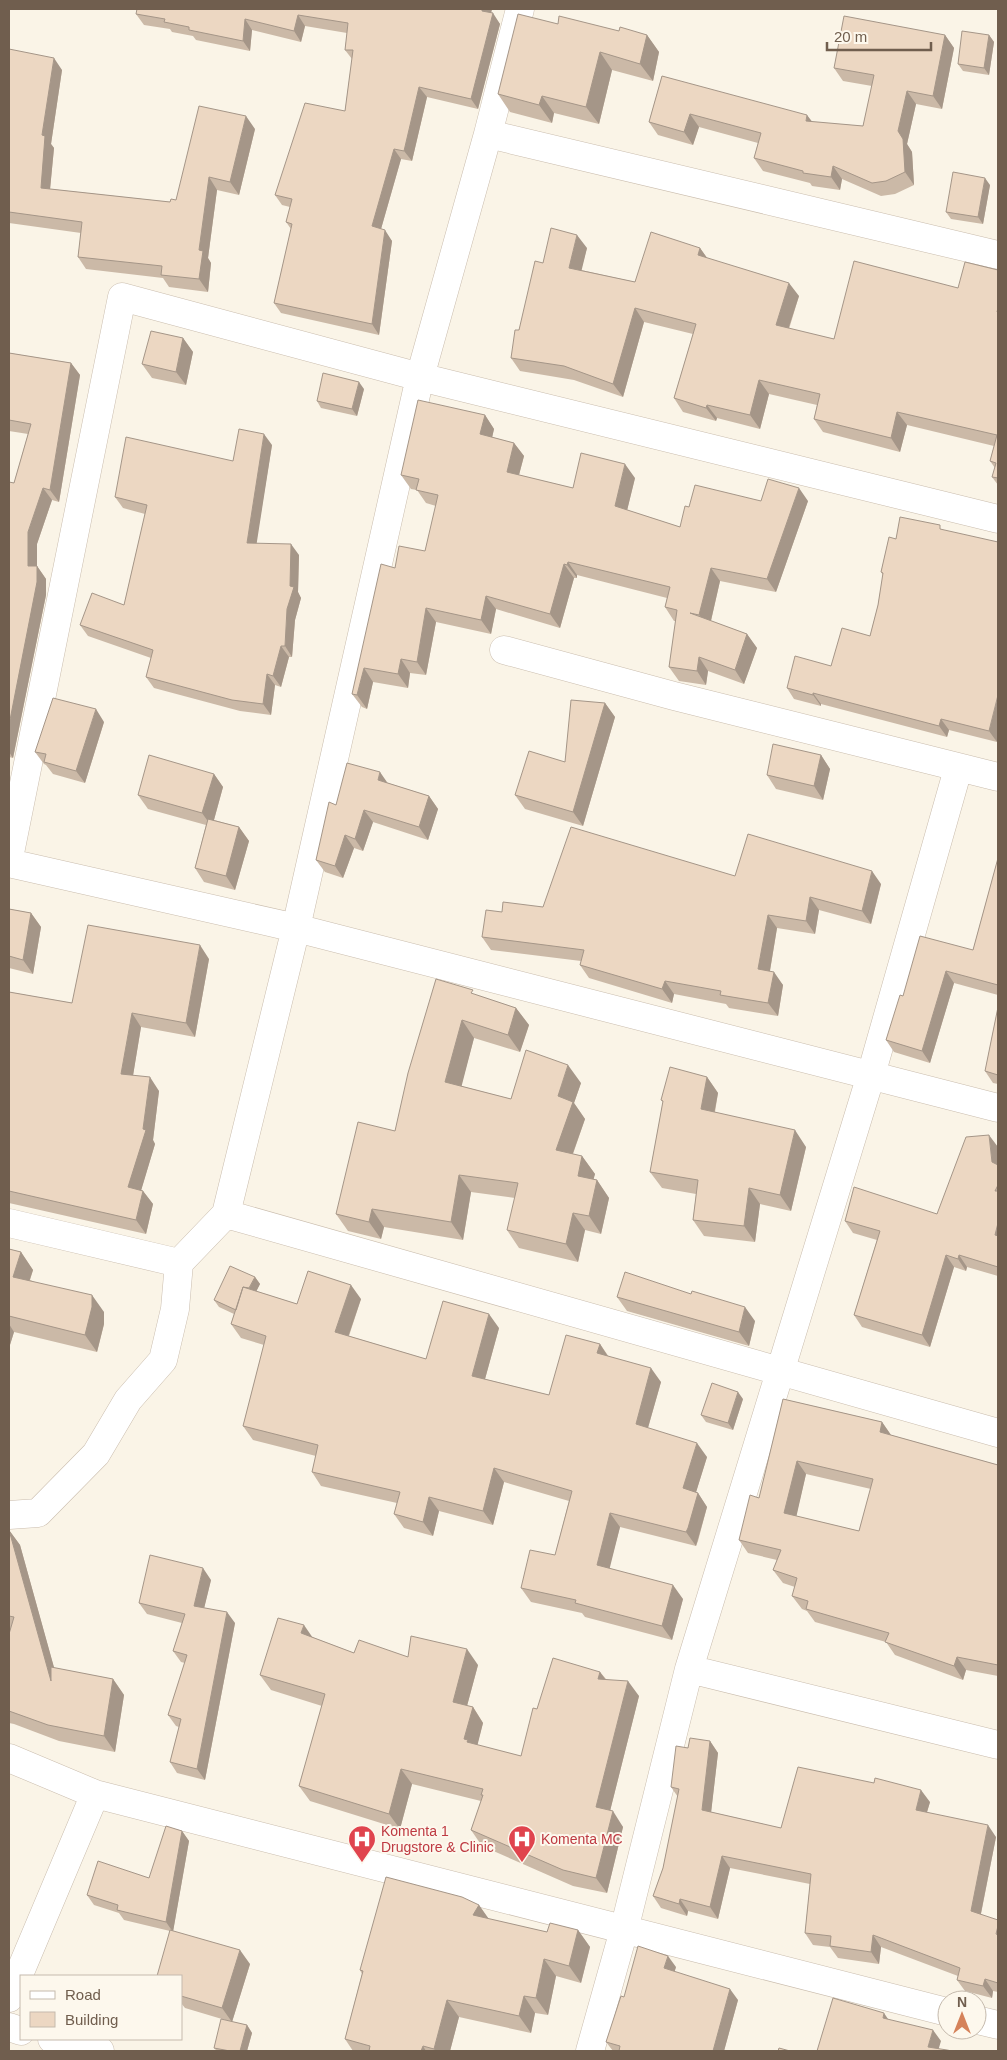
<svg xmlns="http://www.w3.org/2000/svg" width="1007" height="2060" font-family="Helvetica,sans-serif">
<rect width="100%" height="100%" fill="#faf4e7"/>
<g fill="none" stroke-linecap="round" stroke-linejoin="round">
<!-- street casing -->
<g stroke="#cabdae" stroke-width="29">
<path id="street" d="M488,134l32,-125
M504,650l170,46 324,81
M9,858l113,-561 298,80 578,142
M9,863l287,65 702,180
M226,1214l772,219
M9,1223l170,40
M9,1515l29,-2 58,-59 32,-54 35,-40 12,-51 4,-46 47,-49 70,-286 124,-551 68,-243 510,121
M689,1669l309,76
M9,1758l86,36 852,218
M9,1998l86,-204
M977,2020l21,5
M9,2027l12,4
M52,2039l48,12
M590,2051l34,-121 65,-261 182,-594 87,-306"/>
</g>
<!-- street -->
<use href="#street" stroke="#fff" stroke-width="28"/>
</g>
<!-- wall -->
<path fill="#cbb9a7" fill-rule="evenodd" d="M492,9l-1,4 9,11 -22,85 -51,-12 -15,64 -11,-2 -20,70 11,12 -13,94 -98,-22 -7,-10 17,-74 -5,-7 4,-15 -8,-2 -7,-10 70,-84 7,-52 -7,-9 2,-17 -42,-7 -4,16 -49,-12 -2,21 -54,-11 -3,-4 -21,-4 -2,-3 -26,-4 -8,-11z
M558,24l89,11 12,17 -6,29 -41,-11 -13,54 -45,-11 -2,10 -42,-11 -12,-18z
M945,35l9,13 -12,61 -26,-5 -9,40 5,8 2,33 -19,9 -14,2 -39,-17 -2,11 -28,-4 -2,-3 -47,-12 -9,-13 4,-15 -59,-16 -6,18 -35,-10 -9,-13 13,-46 150,46 51,4 9,-40 -29,-5 -9,-13z
M989,35l5,7 -5,33 -26,-4 -5,-7z
M9,49l53,21 -11,74 3,4 -4,41 120,13 6,-2 79,-71 -16,66 -22,-5 -9,68 3,5 -3,29 -39,-5 -6,-9 -77,-9 -8,-12 3,-24 -72,-10z
M990,185l-7,39 -32,-5 -5,-7z
M587,248l-6,22 54,12 65,-34 7,10 92,38 -10,33 45,10 124,-51 40,-18v215l-6,-8 3,-9 -5,-7 4,-15 -87,-21 -7,27 -77,-20 -9,-13 3,-14 -48,-11 -9,35 -43,-11 -1,3 -33,-9 -9,-14 19,-64 -49,-12 -21,75 -49,-17 -54,-9 -9,-13 8,-28 24,-67z
M183,338l10,14 -7,33 -34,-7 -10,-14z
M9,353l62,10 9,12 -21,127 -7,-2 -15,44v22l9,13v16l-33,163 -4,-1v-275l5,1 14,-49 -19,-3z
M364,389l-7,27 -36,-8 -4,-7z
M485,415l9,14 -2,8 22,6 10,13 -5,19 54,13 62,-10 -8,32 53,17 9,-20 72,-6h47l-32,91 -56,-11 -9,40 36,13 10,14 -13,36 -36,-13 -2,14 -27,-4 -10,-14 7,-46h-2l-9,-14 2,-9 -90,-23v3h-3l-14,50 -64,-19 -5,25 -55,-12 -10,53 -16,-2 -2,15 -35,-6 -6,27 -5,-2 -10,-13 43,-126 30,-17 11,-45 -10,-3 -9,-13 -6,-1 -10,-14z
M272,445l-16,98 43,12 -1,37 3,6 -6,22 -3,37h-3l-8,30 -6,-2 -4,30 -31,-4 -86,-23 -8,-11 5,-19 -63,-22 -8,-11 44,-20 21,-91 -22,-6 -8,-11 118,-36z
M889,537l108,205 -48,-12 -2,7 -126,-33v2l-27,-7 -7,-11 44,-22 39,-30 8,-31 5,-30 -2,-3z
M605,703l10,14 -32,109 -58,-17 -10,-14 50,-33z
M104,722l-19,61 -32,-9 -7,-9 -2,-1 -9,-12z
M821,755l9,14 -7,31 -47,-11 -9,-14z
M214,774l9,13 -9,33 25,7 10,14 -14,49 -31,-8 -9,-14 11,-43 -58,-16 -10,-14z
M388,783l41,13 9,13 -10,31 -55,-18 -10,29 -9,-3 -11,30 -18,-6 -9,-12 20,-55z
M998,858v137l-44,-12 -24,80 -36,-11 -8,-12 17,-44 70,-46z
M735,876l146,8 -10,40 -52,-14 -4,24 -38,-6 -7,43 13,14 -5,31 -49,-8 -3,-4 -52,-10 -2,9 -83,-25 -9,-13 1,-4 -90,-11 -9,-13 20,-25 41,-5z
M9,909l22,4 10,14 -8,47 -24,-6z
M209,959l-14,78 -54,-10 -8,48 26,16 -6,49 2,4 -14,46 2,1 10,13 -7,30 -137,-31v-211l63,11z
M476,995l40,13 13,17 -9,27 -46,-14 -13,48 50,13 70,-16 -7,20 11,16 -12,35 9,2 13,18 -2,5 4,1 12,18 -8,36 -16,-4 -7,32 -59,-14 -12,-18 8,-32 -44,-6 -8,48 -79,-13 -3,12 -33,-8 -12,-17 59,-83z
M998,1007v77l-5,-1 -8,-12z
M707,1077l11,16 -3,19 91,35 -15,64 -31,-7 -5,38 -51,-6 -11,-16 3,-26 -34,-6 -12,-16 13,-70 -2,-2z
M998,1147v129l-31,-9 -1,4 -12,-4 -24,80 -68,-20 -8,-12 23,-75 -24,-7 -8,-12 92,-7z
M9,1249l12,3 12,18 -3,10 74,32v12l-7,28 -83,-20 -5,16z
M255,1277l5,7 -4,7 41,13 64,-5 -12,37 77,23 73,-31 -14,51 64,16 51,-51 9,13 52,25 -13,46 59,29 -11,35 2,1 9,14 -9,34 -2,5 -76,-19 -11,41 74,31 -11,41 -87,-23 -3,-4 -51,-11 -10,-14 34,-33 14,-54 -65,-19 -11,43 -54,-14 -6,25 -29,-8 -10,-14 3,-11 -76,-17 -9,-14 4,-16 -63,-16 -10,-14 21,-81 -23,-7 -10,-14 3,-10 -15,-7 -5,-7z
M617,1297l138,24 -6,25 -122,-35z
M743,1399l-10,31 -27,-8 -5,-7z
M783,1399l99,23 9,13 107,30v211l-32,-6 -3,10 -68,-25 -9,-13 -71,-20 -8,-11 -5,-2 -10,-13 3,-9 -12,-4 -10,-13 4,-10 -29,-7 -9,-13 20,-42zM806,1474l65,15 -12,42 -63,-15z
M9,1530l11,15 34,123 59,11 11,16 -9,57 -56,-11 -45,-17 -5,-1v-89l1,-3h-1z
M211,1580l-7,28 31,15 -30,157 -28,-7 -7,-11 9,-35 -3,-1 -8,-11 17,-52 -4,-1 -8,-11 9,-28 -35,-9 -8,-11z
M312,1637l42,16 54,4 70,8 -11,41 6,1 10,16 -6,22 44,11 16,-47 63,-37 6,7 33,17 -29,115 13,16 -16,66 -34,-7 -91,-40 -11,-16 10,-29 -69,-17 -12,45 -90,-28 -11,-15 23,-80 -51,-16 -11,-15z
M710,1741l8,12 -7,59 70,16 149,-26 -3,10 69,25 -15,77 17,12v66l-5,-1 -1,7 -27,-7 -8,-11 1,-4 -77,-29 -2,17 -41,-6 -8,-11 -17,-2 -8,-12 5,-49 -80,-16 -12,51 -30,-8 -1,5 -26,-8 -8,-12 10,-28 15,-71 -7,-10 17,-39z
M182,1831l7,10 -16,90 77,33 -18,58 15,3 5,8 -5,18h-30l-3,-3 18,-26 -47,-14 -4,-5v-27l-11,-45 -46,-11 -5,-7 -25,-8 -7,-10 62,-17z
M479,1905l9,14 59,13 31,-2 12,17 -9,36 -25,-7 -8,39 -13,-2 -4,20 -72,-16 -9,34h-97l-8,-12 17,-65 -2,-4z
M676,1967l-2,5 64,28 -14,51h-111l-7,-9 18,-45z"/>
<!-- shaded-wall -->
<path fill="#a59688" d="M482,9h10l-3,12 -7,-10z
M493,13l7,11 -22,85 -7,-10z
M298,15l7,11 -4,16 -7,-11z
M245,19l7,11 -2,21 -7,-10z
M647,35l12,17 -6,29 -13,-17z
M945,35l9,13 -12,61 -9,-13z
M989,35l5,7 -5,33 -5,-7z
M600,52l12,18 -13,54 -13,-17z
M54,58l8,12 -11,74 3,4 -5,52 -8,-12 1,-53z
M419,87l8,10 -15,64 -8,-10z
M907,91l9,13 -9,40 5,8 2,33 -9,-13 -7,-41z
M542,96l12,17 -2,10 -13,-18z
M690,114l9,13 -6,18 -9,-13z
M807,115l10,13 -11,-7z
M246,116l9,13 -16,66 -9,-13z
M394,149l7,10 -22,77 -7,-10z
M833,166l9,13 -2,11 -9,-13z
M209,177l8,13 -9,68 3,5 -3,29 -9,-13v-29z
M985,178l5,7 -7,39 -5,-7z
M385,230l7,11 -13,94 -7,-11z
M577,235l10,13 -8,33 -10,-13z
M9,243l1,3 -1,11z
M700,248l10,14 -12,-7z
M789,283l10,13 -14,43 -9,-14z
M635,308l9,14 -21,75 -10,-13z
M183,338l10,14 -7,33 -10,-13z
M71,363l9,12 -21,127 -9,-12z
M759,380l10,14 -9,35 -10,-14z
M359,382l5,7 -7,27 -5,-7z
M707,405l10,13 -1,3 -10,-13z
M897,412l10,13 -7,27 -9,-14z
M485,415l9,14 -4,18 -10,-13z
M264,434l8,11 -17,109 -8,-11z
M514,443l10,13 -8,30 -9,-14z
M625,464l10,14 -10,41 -10,-13z
M43,488l9,12 -15,44v35l-9,-13v-34z
M799,488l9,13 -32,91 -9,-13z
M291,544l8,11 -1,37 3,6 -6,22 -3,37 -7,-11z
M568,562l9,13v3l-10,-13z
M564,564l10,14 -14,50 -10,-14z
M37,566l9,13v16l-33,163 -4,-6v-27z
M711,568l9,13 -11,48 -10,-14z
M486,596l10,13 -5,25 -10,-14z
M426,608l10,14 -10,53 -9,-13z
M747,634l10,14 -13,36 -9,-14z
M281,646l8,11 -8,30 -8,-11z
M699,657l9,14 -2,14 -9,-14z
M401,659l9,14 -2,15 -10,-14z
M364,668l9,14 -6,27 -10,-14z
M267,674l8,11 -4,30 -8,-11z
M813,693l8,11v2l-8,-11z
M998,695v41l-1,6 -8,-11z
M605,703l10,14 -32,109 -10,-14z
M96,709l8,13 -19,61 -9,-12z
M941,719l8,11 -2,7 -8,-11z
M821,755l9,14 -7,31 -9,-14z
M380,772l9,13 -11,-5z
M214,774l9,13 -11,40 -10,-14z
M429,796l9,13 -10,31 -9,-13z
M364,810l9,12 -10,29 -8,-12z
M239,827l10,14 -14,49 -9,-14z
M345,835l9,13 -11,30 -8,-12z
M872,871l9,13 -10,40 -9,-13z
M810,897l9,13 -4,24 -9,-13z
M31,913l10,14 -8,47 -10,-14z
M768,915l9,13 -9,54 -10,-13z
M200,945l9,14 -14,78 -9,-14z
M946,971l8,12 -24,80 -8,-12z
M774,972l9,13 -5,31 -10,-13z
M665,981l9,13 -2,9 -10,-14z
M516,1008l13,17 -9,27 -12,-17z
M132,1013l9,14 -10,61 -10,-14z
M462,1020l12,18 -16,62 -13,-18z
M568,1065l13,18 -7,20 11,16 -17,48 -12,-17 2,-54z
M150,1077l9,14 -6,49 2,4 -17,57 -10,-14 15,-58z
M707,1077l11,16 -6,32 -11,-16z
M795,1130l11,17 -15,64 -11,-16z
M989,1135l9,12v24l-6,-9z
M582,1156l13,18 -5,19 -12,-17z
M459,1175l12,17 -8,48 -12,-18z
M597,1180l12,18 -8,36 -12,-18z
M749,1188l11,16 -5,38 -11,-16z
M143,1191l10,13 -7,30 -10,-14z
M372,1209l12,18 -3,12 -12,-17z
M573,1213l12,17 -7,32 -12,-18z
M998,1223v17l-3,-5z
M21,1252l12,18 -8,24 -12,-17z
M946,1255l8,12 -24,80 -8,-12z
M959,1255l8,12 -1,4 -8,-12z
M255,1277l5,7 -17,34 -5,-7z
M351,1285l10,14 -16,47 -10,-14z
M92,1295l12,17v12l-7,28 -12,-17z
M745,1307l10,14 -6,25 -10,-14z
M489,1314l10,14 -17,62 -10,-14z
M9,1324l5,8 -5,16z
M600,1344l9,14 -12,-5z
M651,1368l10,14 -16,56 -9,-14z
M738,1392l5,7 -10,31 -5,-7z
M882,1422l9,13 -11,-3z
M697,1443l10,14 -14,45 -10,-14z
M797,1461l9,13 -12,53 -10,-14z
M494,1468l10,14 -11,43 -10,-14z
M698,1493l9,14 -11,39 -10,-14z
M429,1497l10,14 -6,25 -10,-14z
M610,1513l10,14 -13,52 -10,-14z
M9,1530l11,15 42,151 -11,-15z
M203,1568l8,12 -9,37 -8,-11z
M673,1585l10,14 -11,41 -10,-14z
M227,1612l8,11 -30,157 -8,-11z
M304,1625l11,16 -14,-8z
M467,1649l11,16 -14,52 -11,-15z
M957,1657l9,13 -3,10 -9,-14z
M600,1672l11,15 -13,-8z
M113,1679l11,16 -9,57 -11,-16z
M628,1681l11,15 -32,127 -11,-16z
M473,1707l10,16 -7,28 -12,-12z
M710,1741l8,12 -8,69 -8,-12z
M401,1769l11,15 -12,45 -11,-15z
M921,1790l9,12 -6,20 -8,-12z
M613,1811l10,16 -16,66 -11,-15z
M988,1825l8,12 -17,86 -8,-12z
M182,1831l7,10 -16,91 -7,-10z
M722,1856l8,12 -12,51 -8,-12z
M680,1899l8,12 -1,5 -8,-12z
M479,1905l12,17 -18,-7z
M578,1930l12,17 -9,36 -12,-17z
M873,1935l8,12 -2,17 -8,-12z
M240,1950l10,14 -18,58 -10,-14z
M668,1956l8,11 -4,13 -8,-12z
M544,1959l12,17 -8,39 -12,-17z
M985,1979l8,12 -1,7 -9,-12z
M730,1989l8,11 -14,51h-11z
M524,1996l11,17 -4,20 -12,-17z
M447,2000l12,17 -9,34h-15l-1,-2z
M884,2013l8,12 -9,-7z
M247,2025l5,8 -5,18h-7z
M933,2030l8,11 -3,10 -10,-4z
M423,2046l3,5h-5z"/>
<!-- building -->
<path fill="#ecd7c2" stroke="#a59688" fill-rule="evenodd" d="M137,9h345v2l11,2 -22,86 -52,-12 -15,64 -10,-2 -22,77 13,4 -13,94 -98,-21 18,-79 -6,-2 6,-23 -17,-4 30,-92 40,8 8,-61h-8l3,-27 -50,-8 -4,16 -49,-12 -2,22 -54,-11v-3l-25,-5 1,-3 -29,-5z
M518,14l40,10 1,-8 60,15 1,-4 27,8 -7,29 -40,-12 -14,55 -44,-11 -3,9 -41,-11z
M844,16l101,19 -12,61 -26,-5 -9,40 5,8 2,33 -19,9 -14,2 -39,-17 -2,11 -28,-4v-2l-49,-13 7,-25 -71,-19 -6,18 -35,-10 13,-46 145,39 -1,6 57,5 11,-51 -40,-7z
M962,31l27,4 -5,33 -26,-4z
M9,49l45,9 -12,77 3,1 -4,52 129,14 1,-3 5,1 23,-94 47,10 -16,66 -21,-5 -10,73 4,1 -4,28 -38,-4 1,-9 -84,-9 4,-35 -73,-10z
M953,172l32,6 -7,39 -32,-5z
M551,228l26,7 -8,33 66,14 16,-50 49,16 -2,7 91,28 -13,42 58,14 20,-78 104,27 7,-26 33,8v38l-1,4h1v166l-6,-1 4,-14 -6,-2 7,-26 -100,-23 -6,26 -77,-19 6,-25 -61,-14 -9,35 -43,-10 -1,3 -32,-10 22,-74 -61,-16 -22,76 -49,-18 -53,-8 4,-28h4l16,-69 8,2z
M151,331l32,7 -7,34 -34,-8z
M9,353l62,10 -21,127 -7,-2 -15,44v34h9v16l-28,143v-243l5,1 17,-59 -22,-4z
M323,373l36,9 -7,27 -35,-8z
M418,400l67,15 -5,19 34,9 -7,29 66,16 8,-35 44,11 -10,42 65,21 5,-21 4,1 6,-22 66,16 7,-22 31,9 -32,91 -56,-11 -12,47 -9,-2 57,21 -12,36 -36,-13 -2,14 -28,-4 8,-57 -12,-3 5,-20 -102,-25 -1,3 -3,-1 -14,50 -64,-18 -5,24 -55,-12 -9,54 -16,-3 -3,15 -34,-6 -7,27 -5,-1 29,-130 14,4 4,-22 26,5 13,-56 -22,-5 3,-11 -18,-4z
M239,429l25,5 -17,109 44,1 -1,42 4,1 -7,22 -2,37h-4l-8,30 -6,-2 -4,30 -31,-4 -86,-23 7,-27 -73,-25 12,-32 32,12 23,-100 -32,-8 11,-60 107,24z
M900,517l40,8v4l58,13v153l-9,36 -48,-12 -2,7 -126,-33v2l-26,-7 8,-32 36,10 11,-38 28,8 8,-31 5,-32 -2,-1 8,-35 7,2z
M53,698l43,11 -20,62 -32,-9 2,-8 -11,-2z
M571,700l34,3 -32,109 -58,-17 14,-44 36,11z
M773,744l48,11 -7,31 -47,-11z
M149,755l65,19 -12,39 -64,-18z
M347,763l33,9 -2,8 51,16 -10,31 -55,-17 -9,29 -10,-4 -10,31 -19,-6 13,-58 7,3z
M208,819l31,8 -13,49 -31,-8z
M571,827l164,49 13,-42 124,37 -10,40 -52,-14 -4,24 -38,-6 -10,54 16,3 -6,31 -48,-8 1,-4 -56,-10 -3,8 -82,-24 4,-15 -102,-13 4,-27 16,2 1,-10 40,5z
M998,858v127l-52,-14 -24,80 -36,-11 14,-45 3,1 17,-60 53,14z
M9,909l22,4 -8,47 -14,-4z
M88,925l112,20 -14,78 -54,-10 -11,61 29,3 -7,52 3,1 -18,57 15,4 -7,29 -127,-29v-199l63,11z
M436,979l37,11 -2,3 45,15 -8,27 -46,-15 -17,62 66,17 15,-49 42,15 -10,31 15,6 -17,48 26,6 -4,20 19,4 -8,36 -16,-3 -7,31 -59,-14 11,-47 -59,-8 -8,47 -79,-13 -3,13 -33,-8 22,-92 37,9 13,-58z
M998,1007v68l-13,-4z
M670,1067l37,10 -6,32 94,21 -15,65 -31,-7 -5,38 -51,-6 5,-40 -48,-8 13,-71 -2,-1z
M989,1135l3,27 6,3v20l-3,6h3v32l-3,12 3,1v31l-39,-12 -1,4 -12,-4 -24,80 -68,-20 26,-84 -35,-10 9,-34 83,27 29,-77z
M9,1249l12,3 -8,25 79,18v12l-7,28 -76,-19z
M230,1266l25,11 -6,11 -6,-1 -7,23 -22,-10z
M308,1271l43,14 -16,47 91,27 17,-58 46,13 -17,62 77,19 17,-60 34,9 -3,9 54,15 -15,56 61,19 -14,45 15,5 -10,35 -2,4 -76,-19 -13,52 76,20 -11,41 -87,-23 1,-3 -55,-12 9,-38 25,5 17,-64 -78,-23 -11,43 -54,-14 -6,25 -29,-8 6,-22 -88,-20 6,-27 -75,-19 23,-90 -35,-12 12,-37 54,17z
M625,1272l66,22 1,-3 53,16 -6,25 -122,-35z
M712,1383l26,9 -10,31 -27,-8z
M783,1399l99,23 -2,10 118,33v200l-41,-8 -3,9 -69,-24 4,-9 -83,-24 2,-8 -16,-5 5,-18 -24,-8 8,-20 -42,-10 11,-45 9,3zM797,1461l76,18 -14,52 -75,-18z
M9,1530l42,151v-14l62,12 -9,57 -56,-11 -39,-14v-77l5,-17 -5,-1z
M150,1555l53,13 -9,38 33,6 -30,157 -27,-7 11,-43 -13,-4 19,-60 -14,-4 12,-37 -46,-11z
M278,1618l26,7 -3,8 53,20 5,-13 49,17 3,-21 56,13 -14,53 20,5 -9,32 4,1 -1,2 54,14 12,-48 4,1 16,-51 47,14 -2,7 30,2 -32,126 17,4 -17,67 -33,-8 -92,-40 12,-35h-2l2,-6 -82,-20 -12,45 -90,-28 26,-92 -65,-19z
M690,1738l20,3 -8,69 79,18 17,-61 76,16 1,-5 46,12 -5,20 72,15 -17,86 27,9v6l-2,8 2,1v48l-13,-4 -2,7 -26,-6 3,-12 -87,-33 -2,17 -41,-6 1,-10 -26,-3 6,-59 -89,-18 -12,51 -30,-8 -1,5 -26,-8 10,-28 16,-79 -8,-2 5,-41 12,2z
M166,1826l16,5 -16,91 -49,-12 1,-5 -31,-10 11,-34 51,17z
M386,1877l76,20 17,8 -6,10 74,17 3,-9 28,7 -9,36 -25,-7 -8,39 -12,-2 -5,20 -72,-16 -13,49 -11,-3 -2,5h-52l1,-5 -25,-7 18,-68 -3,-1z
M170,1930l70,20 -18,58 -41,-12v-20h-24z
M638,1946l30,10 -4,12 66,21 -17,62h-94l1,-5 -14,-4 15,-46 3,1z
M833,1998l51,15 -1,5 50,12 -5,17 19,3 5,1h-135z
M221,2019l26,6 -7,26h-10l-16,-3z
M779,2048l11,3h-12z"/>
<!-- icons -->
<defs>
<g id="hospital-pin" transform="scale(1.4375)"><path d="M0 17L-7.5 6A9.5 9.5 0 1 1 7.5 6Z" fill="#e0444e" stroke="#fdf8ed"/><path d="M-5-5h3v3.5h4V-5h3V5h-3V1.5h-4V5h-3Z" fill="#fff"/></g>
</defs>
<g fill-rule="evenodd">
<use href="#hospital-pin" x="362" y="1839"/>
<use href="#hospital-pin" x="522" y="1839"/>
</g>
<g text-anchor="middle" dominant-baseline="central" stroke-width="4" stroke-linejoin="round" paint-order="stroke">
<!-- health labels -->
<g font-size="14" fill="#be3a42" stroke="#fdf8ed" text-anchor="start">
<text x="381" y="1831">Komenta 1<tspan x="381" dy="16">Drugstore &amp; Clinic</tspan></text>
<text x="541" y="1839">Komenta MC</text>
</g>
</g>
<!-- border -->
<rect width="1007" height="2060" fill="none" stroke="#705e4e" stroke-width="20"/>
<!-- legend -->
<rect x="20" y="1975" width="162" height="65" fill="#fdf8ed" stroke="#c5baad"/>
<rect x="30" y="1991" width="25" height="8" fill="#ffffff" stroke="#c5baad"/>
<text x="65" y="2000" font-size="15" fill="#705e4e">Road</text>
<rect x="30" y="2012" width="25" height="15" fill="#ecd7c2" stroke="#c5baad"/>
<text x="65" y="2025" font-size="15" fill="#705e4e">Building</text>
<!-- north arrow -->
<g transform="translate(962 2015)"><circle r="24" fill="#fdf8ed" stroke="#c5baad"/>
<path d="M0-4L9 19L0 12L-9 19Z" fill="#d5825a"/>
<text y="-8" font-size="14" font-weight="bold" text-anchor="middle" fill="#705e4e">N</text>
</g>
<!-- scale -->
<path d="M827 42v8h104v-8" fill="none" stroke="#705e4e" stroke-width="2.5"/>
<text x="834" y="42" font-size="15" fill="#705e4e" stroke="#fdf8ed" stroke-width="4" paint-order="stroke">20 m</text>
</svg>
